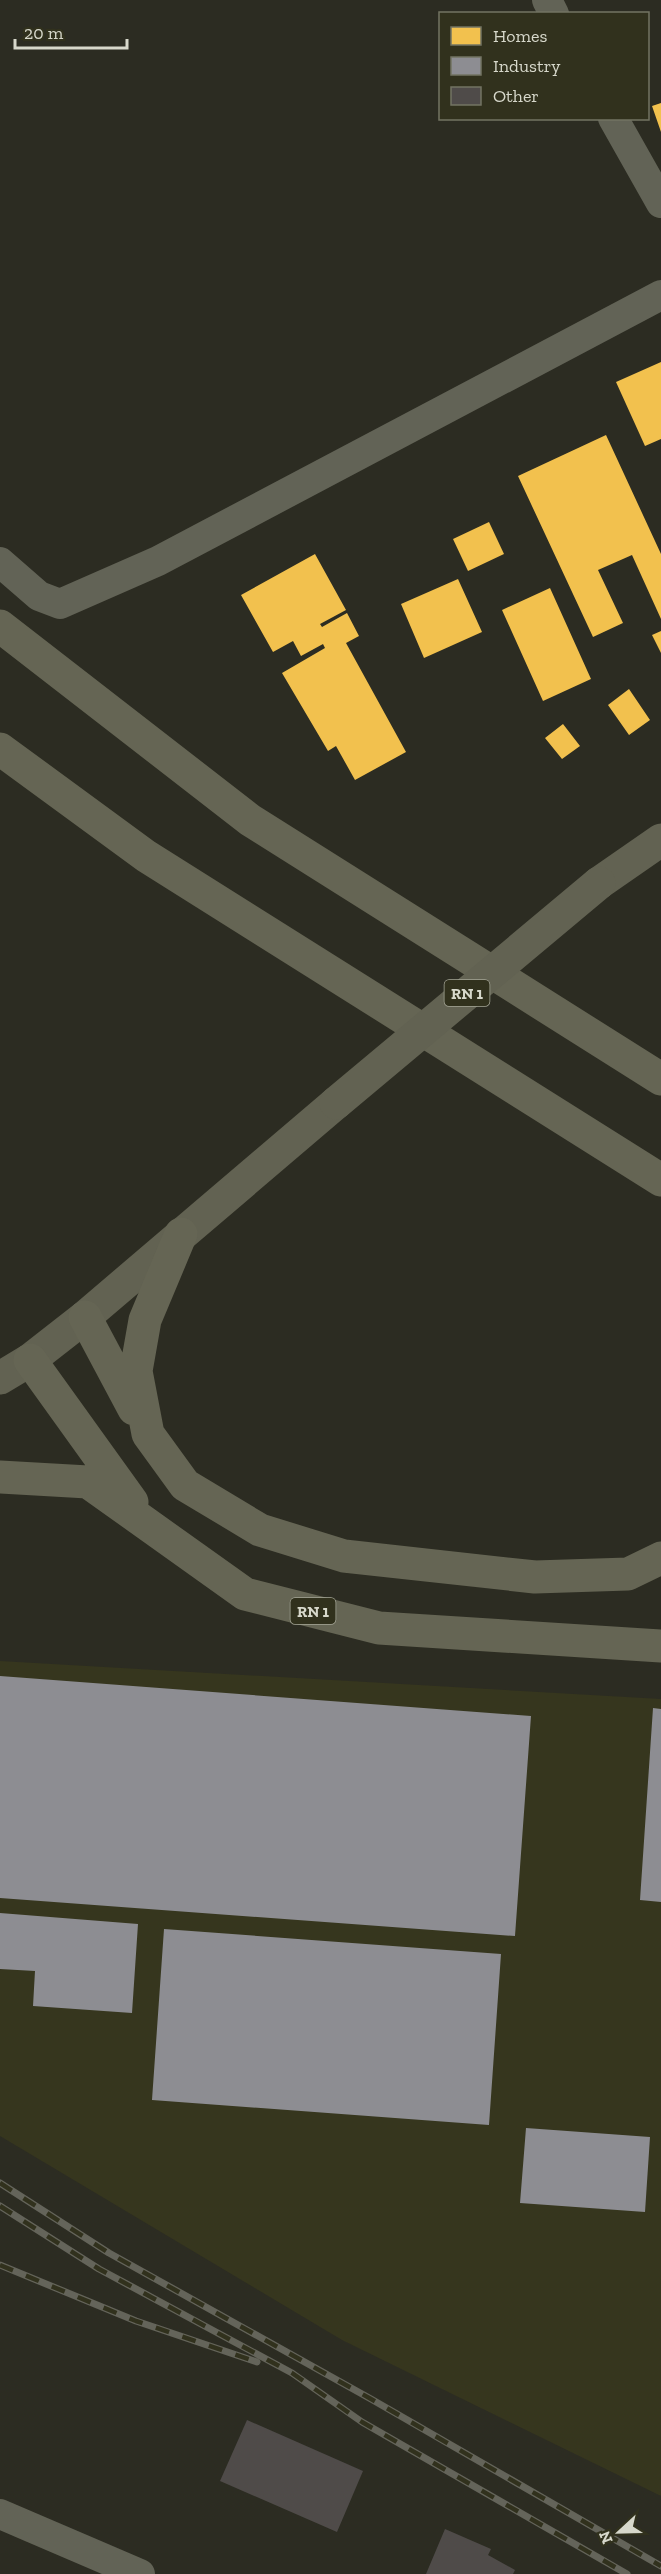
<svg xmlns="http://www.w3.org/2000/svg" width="661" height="2574" font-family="'Zilla Slab',serif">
<rect width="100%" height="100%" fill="#2c2c22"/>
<!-- built -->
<path fill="#36361e" d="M0,1661l661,38v797l-319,-156 -342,-204z"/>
<!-- homes -->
<path fill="#f2c14e" d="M661,103v29l-9,-26z
M661,362v77l-16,7 -29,-64z
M606,435l55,119v65l-29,-64 -34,15 25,53 -30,14 -75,-161z
M489,522l15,32 -36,17 -15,-32z
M315,554l31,56 -26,14 2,3 25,-14 12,23 -13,7 60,109 -51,28 -19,-34 -8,5 -46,-78 43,-25 -2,-4 -22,12 -8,-15 -20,11 -32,-57z
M458,579l24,53 -58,26 -23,-54z
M550,588l41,91 -48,22 -41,-91z
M661,631v22l-9,-18z
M629,689l21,31 -21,15 -21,-30z
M563,724l17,22 -18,13 -17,-21z"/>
<!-- industry -->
<path fill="#8d8d92" d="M0,1676l531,40 -16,220 -515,-38z
M653,1708l8,1v193l-21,-2z
M0,1913l138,11 -6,89 -99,-7 2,-35 -35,-2z
M164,1929l337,25 -12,171 -337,-25z
M526,2128l124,9 -5,75 -125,-9z"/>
<!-- building -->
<path fill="#4f4b49" d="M247,2420l116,51 -26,61 -117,-51z
M445,2529l46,20 -3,6 27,15 -2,4h-87z"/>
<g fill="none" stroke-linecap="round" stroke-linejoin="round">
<!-- minor -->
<path stroke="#626356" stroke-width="30" d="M547,0l7,14
M613,118l48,85
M0,562l39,34 21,8 98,-43 503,-266
M0,2514l140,60"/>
<!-- primary -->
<path stroke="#626252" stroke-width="33" d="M599,883l62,-43
M0,1378l30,-18 55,-43 251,-214"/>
<!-- trunk -->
<path stroke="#656554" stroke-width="33" d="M0,626l250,194 411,259
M0,749l146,107 515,324
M181,1234l-36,86 -9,51 12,63 37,51 75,45 84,26 191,21 93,-3 33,-16
M85,1317l49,92
M30,1360l102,142
M0,1477l88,5 157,112 134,34 282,18"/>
<!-- rail casing -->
<g stroke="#64645a" stroke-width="7">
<path id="rail" d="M0,2183l109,70 262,146 290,167
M0,2206l99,63 193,104 70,49 265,152
M0,2265l136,56 121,41"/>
</g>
<!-- rail -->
<use href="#rail" stroke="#31311d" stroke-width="4.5" stroke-dasharray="14" stroke-linecap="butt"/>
<!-- primary-bridge -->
<path stroke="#626252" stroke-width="33" d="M336,1103l263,-220"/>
</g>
<g text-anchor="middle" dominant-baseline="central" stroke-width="6" stroke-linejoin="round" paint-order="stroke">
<!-- shield labels -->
<g fill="#31311d" stroke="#a5a697" stroke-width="1.5">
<rect x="444.5" y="980" width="45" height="26" rx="4.5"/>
<rect x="290.5" y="1598" width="45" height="26" rx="4.5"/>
</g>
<g font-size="16" font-weight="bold" fill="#d7d8cb">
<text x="467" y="993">RN 1</text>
<text x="313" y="1611">RN 1</text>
</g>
</g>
<!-- legend -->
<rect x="439" y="12" width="210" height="108" fill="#31311d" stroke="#737463" stroke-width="1.5"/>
<rect x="451" y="27" width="30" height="18" fill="#f2c14e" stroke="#737463" stroke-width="1.5"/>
<text x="493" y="42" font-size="18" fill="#d7d8cb">Homes</text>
<rect x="451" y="57" width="30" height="18" fill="#8d8d92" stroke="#737463" stroke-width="1.5"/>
<text x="493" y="72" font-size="18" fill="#d7d8cb">Industry</text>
<rect x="451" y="87" width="30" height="18" fill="#4f4b49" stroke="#737463" stroke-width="1.5"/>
<text x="493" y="102" font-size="18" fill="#d7d8cb">Other</text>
<!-- north arrow -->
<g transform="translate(619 2532) rotate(248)" stroke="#31311d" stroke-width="4.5" paint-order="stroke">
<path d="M0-4.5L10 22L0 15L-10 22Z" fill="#d7d8cb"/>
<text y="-9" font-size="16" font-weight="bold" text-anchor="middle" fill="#d7d8cb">N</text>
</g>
<!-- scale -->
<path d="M15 39v9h112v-9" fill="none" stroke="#d7d8cb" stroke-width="3"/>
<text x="24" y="39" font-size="18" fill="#d7d8cb" stroke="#31311d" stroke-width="4.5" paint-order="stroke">20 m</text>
</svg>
